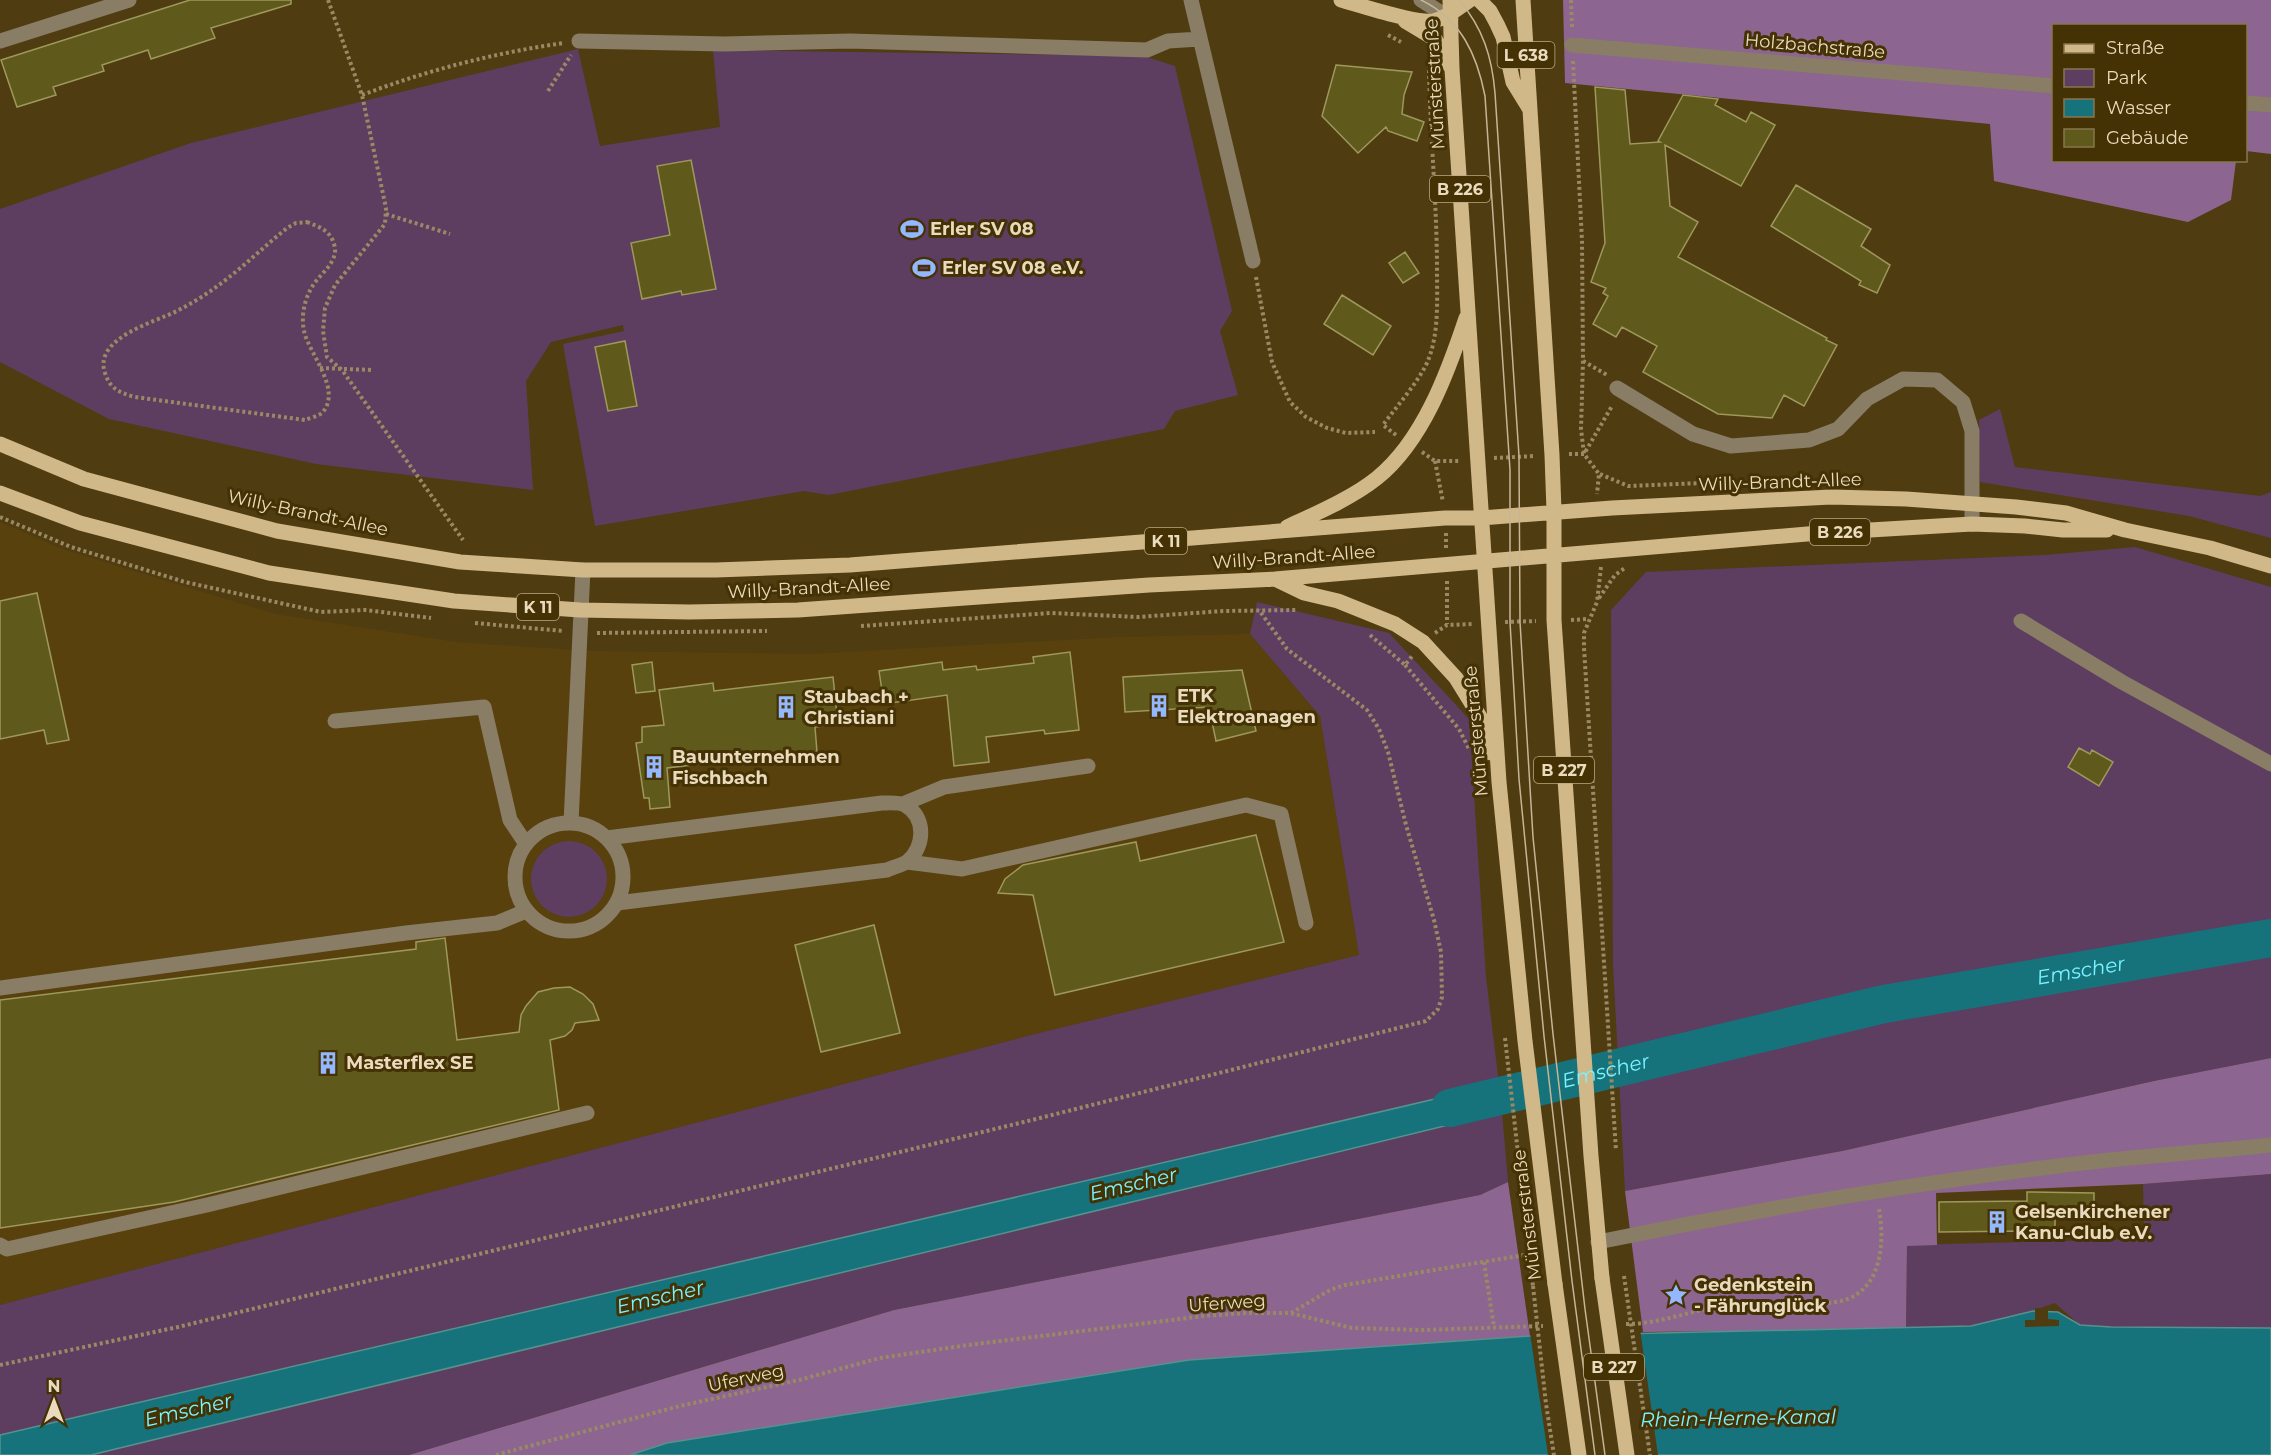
<svg xmlns="http://www.w3.org/2000/svg" width="2271" height="1455" font-family="Montserrat,sans-serif">
<rect width="100%" height="100%" fill="#503c11"/>
<!-- built -->
<path fill="#58410d" d="M0,522l62,27 213,65 181,28 134,9 220,3 309,-17 131,-3 70,82 39,239 -328,80 -1031,270z"/>
<!-- green -->
<path fill="#5d3e60" d="M578,49l22,97 120,-19 -7,-77 430,6 32,10 57,245 -12,20 18,64 -63,16 -11,18 -335,66 -25,-4 -209,35 -32,-182 61,-13 -1,-6 -72,17 -25,39 7,109 -217,-26 -207,-45 -109,-57v-153l191,-66z
M2000,409l15,58 245,29 11,-4v46l-82,-22 -209,-34 -1,-62z
M2135,547l136,40v471l-117,23 -312,70 -217,40 -12,-227 -2,-354 35,-38 399,-17z
M1257,602l132,31 80,86 17,258 13,107 -1499,351v-130l1031,-270 328,-80 -39,-239 -70,-82z
M531 879a38 38 0 1 1 76 0a38 38 0 1 1-76 0Z
M1502,1112l6,70 -28,13 -586,115 -485,145h-318z
M2271,1174v154l-160,-1 -31,-2 -25,-22 -78,26h-71l1,-84 237,-6 -1,-55z"/>
<!-- forest -->
<path fill="#8d6591" d="M1563,0h708v154l-25,-3v-125h-192v134l182,1 -5,39 -43,22 -194,-41 -4,-57 -425,-41z
M2271,1058v116l-128,10 -207,9 1,52 -30,1 -1,83 -263,3 -18,-141 217,-40 312,-70z
M1508,1182l22,154 -341,24 -522,83 -37,12h-221l485,-145 586,-115z"/>
<!-- water -->
<path fill="#17737b" stroke="#56928f" stroke-width="1.5" d="M1499,1084l3,28 -1411,343h-91v-20z
M2033,1311l25,1 22,13 31,2 160,1v127h-1641l37,-12 522,-83 341,-24 441,-10z"/>
<!-- pier -->
<path fill="#503c11" d="M2035,1308h13v11l11,1v6l-34,1v-7h10z
M1640,1329l18,126h-110l-18,-122z"/>
<g fill="none" stroke-linecap="round" stroke-linejoin="round">
<!-- river -->
<path stroke="#17737b" stroke-width="38" id="s1" d="M1450,1108l434,-104 387,-66"/>
</g>
<!-- building -->
<path fill="#5f591c" stroke="#9e985c" stroke-width="1.5" d="M190,0h101v4l-80,24 4,10 -64,21 -3,-9 -46,15 2,6 -51,16 3,8 -39,12 -16,-47z
M1336,65l76,7 -8,23 -2,19 22,8 -7,19 -29,-10 -2,-4 -28,26 -36,-37z
M1595,87l30,3 5,54 30,-2 -2,-1 25,-46 35,4 -3,6 31,17 5,-10 24,13 -34,61 -76,-41 5,61 28,16 -20,35 149,81 -1,2 11,5 -33,61 -20,-11 -12,23 -54,-4 -75,-42 14,-26 -35,-19 -6,10 -23,-13 15,-28 -5,-3 3,-5 -15,-6 14,-39z
M691,160l25,129 -34,6 -1,-4 -39,8 -11,-56 39,-8 -13,-69z
M1796,185l75,44 -10,17 29,19 -13,28 -18,-8 2,-4 -90,-55z
M1405,252l14,21 -16,10 -14,-20z
M1342,295l49,31 -18,29 -49,-31z
M625,341l12,65 -29,5 -13,-64z
M37,593l32,147 -22,4 -3,-14 -44,9v-138z
M1070,652l9,78 -34,4 -1,-4 -58,7 3,25 -35,4 -7,-71 -63,9 -5,-33 63,-9 1,8 33,-4 1,4 57,-7 -1,-6z
M652,662l3,29 -19,2 -4,-28z
M1242,670l14,61 -40,10 -7,-34 -84,5 -2,-35z
M833,677l5,47 -23,3 2,25 -73,10v-3l-77,9 3,39 -20,2 -1,-11h-5l-8,-55 6,-1v-15l22,-2 -5,-35 54,-7 1,8z
M2079,748l11,6 2,-4 21,12 -14,24 -31,-19z
M1256,835l28,107 -229,53 -22,-100 -35,-2 7,-14 18,-14 113,-23 4,19z
M874,925l26,108 -79,19 -26,-107z
M445,938l12,102 62,-8 2,-17 5,-9 12,-14 16,-4 16,-1 13,7 10,10 6,16 -24,3 -3,7 -7,6 -15,4 9,70 -385,92 -174,26v-228l416,-51v-7z
M2027,1192l67,1v20l-39,1v21l-27,1v-5l-89,1v-30l88,-1z"/>
<g fill="none" stroke-linecap="round" stroke-linejoin="round">
<!-- path -->
<path stroke="#9b8965" stroke-width="4" stroke-dasharray="3 3" stroke-linecap="butt" d="M328,0l34,95 24,113 -1,16 -50,61 -10,23 -2,23 4,26 15,13 121,170
M1571,0l1,29
M1388,35l13,7
M1573,61l9,180 1,120 -2,68 3,25 15,20 -2,20
M548,91l23,-36
M362,95c66,-25 132,-42 202,-52
M386,214l64,20
M307,222c12,5 23,8 27,22 6,18 -15,30 -22,43 -8,13 -11,30 -8,44 5,23 39,59 18,82 -4,3 -12,5 -17,7l-170,-23c-15,-4 -25,-8 -30,-24 -12,-35 50,-51 72,-62 11,-6 22,-12 32,-19 27,-18 52,-43 78,-64l9,-5z
M1256,277l16,85 18,40 16,15 21,11 19,5 29,-1
M1583,361l24,14
M320,368l52,2
M1396,435l-13,-10c13,-18 39,-47 46,-67 10,-27 8,-59 8,-87 0,-68 -7,-137 -8,-205
M1422,452l13,9h25
M1569,454h15l28,-48
M1494,458l41,-2
M1435,461l8,41
M1600,474l28,12 100,-4
M0,517l71,30 114,35 136,30 44,-2 66,8
M1446,533v16
M1601,567l-4,35 -13,31v15l32,503
M1447,581v43
M1599,598l16,-23 10,-7
M1571,620l17,-1
M1505,622l31,-1
M475,623l88,8
M861,626l190,-13 87,4 85,-6 74,-1
M597,633l170,-2
M1435,633l12,-8 26,-1
M1370,635l35,30 8,-10
M1405,665l54,64 10,20
M1505,1038l28,248
M1484,1262l10,65
M1291,1313l39,-23 15,-5 185,-31
M1626,1324c34,0 65,-14 99,-18 23,-2 47,-3 70,-3 15,0 31,1 46,-2 41,-10 44,-58 38,-92
M0,1365l178,-38 854,-207 394,-99 12,-12 4,-12 -1,-45 -7,-32 -28,-95 -18,-73 -9,-23 -12,-19 -80,-61 -28,-39
M496,1455l184,-49 119,-26 81,-22 88,-13 236,-29 43,-3h43l62,15 70,2 121,-4"/>
<!-- minor -->
<path stroke="#897d66" stroke-width="15" d="M1191,0l62,261
M1421,0l30,19
M0,41l129,-41
M579,41l146,3 125,-3 297,9 21,-9 32,-2
M1572,45l482,41
M2246,103l25,2
M1617,388l76,46 38,12 78,-6 29,-11 29,-30 36,-20 34,1 26,22 9,29v93
M2021,621l101,61 149,82
M335,721l149,-14 26,113 16,24
M903,804l41,-17 144,-21
M515 877a54 54 0 1 1 108 0a54 54 0 1 1-108 0Z
M571,823l12,-253
M607,838l275,-35c7,0 17,-1 23,2 21,12 20,41 3,56 -5,4 -15,6 -21,9l-270,33
M907,862l55,7 284,-64 35,9 25,109
M0,988l406,-55 91,-10 29,-12
M1598,1242c149,-31 300,-56 452,-75 73,-10 147,-14 221,-22
M0,1245l7,4 200,-44 380,-92"/>
<!-- major -->
<path stroke="#d0b889" stroke-width="15" d="M1341,0c18,5 76,24 92,21 14,-3 25,-13 37,-21
M1450,0l2,69 47,713 26,259 30,243
M1479,0l11,11 7,13 6,13 10,45 16,26
M1523,0l29,455 2,56v109l37,536 11,122
M1405,21l30,18 15,27
M0,444l84,35 193,52 183,31 123,8h133l134,-5 595,-47h36l131,-10 219,-11 75,2 110,8 50,6 59,17 85,18 61,18
M0,493l80,30 189,50 185,28 126,9 109,2 109,-2 351,-25 126,-6 544,-46 153,-9 53,2 38,4h44
M1287,527c30,-14 65,-29 90,-49 46,-37 71,-106 89,-160
M1275,579l29,14 34,8 57,23 28,18 33,36 24,39 11,36"/>
<!-- tram -->
<path stroke="#c6b696" stroke-width="1.5" d="M1421,0c40,19 56,55 64,96l25,374v152l9,157 25,257 28,245 23,174
M1459,0c24,28 33,57 36,93l24,363 1,166 13,215 20,197 32,275 20,146"/>
<!-- path-bridge -->
<path stroke="#9b8965" stroke-width="4" stroke-dasharray="3 3" stroke-linecap="butt" d="M1624,1276l26,179
M1533,1286l13,118 8,51"/>
<!-- major-bridge -->
<path stroke="#d0b889" stroke-width="15" d="M1602,1278l25,177
M1555,1284l24,171"/>
</g>
<!-- icons -->
<defs>
<g id="stadium-bare" transform="scale(1.8)"><path d="M0-5a6.5 5 0 1 0 0 10a6.5 5 0 1 0 0-10ZM-3.5-1.8h7v3.6h-7Z" fill="#94b7fd" stroke="#453204" stroke-width="2.5" paint-order="stroke"/></g>
<g id="building-bare" transform="scale(1.8)"><path d="M-4-6H4V6H1V3H-1V6H-4ZM-2.5-4.3h1.7v1.8h-1.7ZM.8-4.3h1.7v1.8H.8ZM-2.5-1h1.7V.8h-1.7ZM.8-1h1.7V.8H.8Z" fill="#94b7fd" stroke="#453204" stroke-width="2.5" paint-order="stroke"/></g>
<g id="sight-bare" transform="scale(1.8)"><path d="M0-6L1.8-2.2L6-1.7L2.9 1.2L3.7 5.4L0 3.3L-3.7 5.4L-2.9 1.2L-6-1.7L-1.8-2.2Z" fill="#94b7fd" stroke="#453204" stroke-width="2.5" paint-order="stroke"/></g>
</defs>
<g fill-rule="evenodd">
<use href="#stadium-bare" x="912" y="229"/>
<use href="#stadium-bare" x="924" y="268"/>
<use href="#building-bare" x="1159" y="706"/>
<use href="#building-bare" x="786" y="707"/>
<use href="#building-bare" x="654" y="767"/>
<use href="#building-bare" x="328" y="1063"/>
<use href="#building-bare" x="1997" y="1222"/>
<use href="#sight-bare" x="1676" y="1295"/>
</g>
<g text-anchor="middle" dominant-baseline="central" stroke-width="6" stroke-linejoin="round" paint-order="stroke">
<!-- shield labels -->
<g fill="#453204" stroke="#b8a887" stroke-width="1.5">
<rect x="1497.5" y="42" width="57" height="26" rx="4.5"/>
<rect x="1430" y="176" width="60" height="26" rx="4.5"/>
<rect x="1810" y="519" width="60" height="26" rx="4.5"/>
<rect x="1145" y="528" width="42" height="26" rx="4.5"/>
<rect x="517" y="594" width="42" height="26" rx="4.5"/>
<rect x="1534" y="757" width="60" height="26" rx="4.5"/>
<rect x="1584" y="1354" width="60" height="26" rx="4.5"/>
</g>
<g font-size="16" font-weight="bold" fill="#eadbbf">
<text x="1526" y="55">L 638</text>
<text x="1460" y="189">B 226</text>
<text x="1840" y="532">B 226</text>
<text x="1166" y="541">K 11</text>
<text x="538" y="607">K 11</text>
<text x="1564" y="770">B 227</text>
<text x="1614" y="1367">B 227</text>
</g>
<!-- street labels -->
<g font-size="18" fill="#eadbbf" stroke="#453204">
<text transform="translate(1815 46) rotate(5)">Holzbachstraße</text>
<text transform="translate(1435 84) rotate(-93)">Münsterstraße</text>
<text transform="translate(1780 482) rotate(-2)">Willy-Brandt-Allee</text>
<text transform="translate(308 513) rotate(12)">Willy-Brandt-Allee</text>
<text transform="translate(1294 557) rotate(-4)">Willy-Brandt-Allee</text>
<text transform="translate(809 588) rotate(-3)">Willy-Brandt-Allee</text>
<text transform="translate(1476 731) rotate(-95)">Münsterstraße</text>
<text transform="translate(1527 1215) rotate(-97)">Münsterstraße</text>
<text transform="translate(1227 1303) rotate(-4)">Uferweg</text>
<text transform="translate(746 1378) rotate(-12)">Uferweg</text>
</g>
<!-- poi labels -->
<g font-size="18" font-weight="bold" fill="#eadbbf" stroke="#453204" text-anchor="start">
<text x="930" y="229">Erler SV 08</text>
<text x="942" y="268">Erler SV 08 e.V.</text>
<text x="1177" y="696">ETK<tspan x="1177" dy="21">Elektroanagen</tspan></text>
<text x="804" y="697">Staubach +<tspan x="804" dy="21">Christiani</tspan></text>
<text x="672" y="757">Bauunternehmen<tspan x="672" dy="21">Fischbach</tspan></text>
<text x="346" y="1063">Masterflex SE</text>
<text x="2015" y="1212">Gelsenkirchener<tspan x="2015" dy="21">Kanu-Club e.V.</tspan></text>
<text x="1694" y="1285">Gedenkstein<tspan x="1694" dy="21">- Fährunglück</tspan></text>
</g>
<!-- water labels -->
<g font-size="20" font-style="italic" fill="#78f3ff" stroke="#453204">
<text stroke="none"><textPath href="#s1" startOffset="646">Emscher</textPath></text>
<text stroke="none"><textPath href="#s1" startOffset="160">Emscher</textPath></text>
<text transform="translate(1133 1184) rotate(-13)">Emscher</text>
<text transform="translate(660 1297) rotate(-13)">Emscher</text>
<text transform="translate(188 1410) rotate(-13)">Emscher</text>
<text transform="translate(1738 1418) rotate(-1)">Rhein-Herne-Kanal</text>
</g>
</g>
<!-- legend -->
<rect x="2052" y="24" width="195" height="138" fill="#453204" stroke="#87764f" stroke-width="1.5"/>
<rect x="2064" y="44" width="30" height="9" fill="#d0b889" stroke="#87764f" stroke-width="1.5"/>
<text x="2106" y="54" font-size="18" fill="#eadbbf">Straße</text>
<rect x="2064" y="69" width="30" height="18" fill="#5d3e60" stroke="#87764f" stroke-width="1.5"/>
<text x="2106" y="84" font-size="18" fill="#eadbbf">Park</text>
<rect x="2064" y="99" width="30" height="18" fill="#17737b" stroke="#87764f" stroke-width="1.5"/>
<text x="2106" y="114" font-size="18" fill="#eadbbf">Wasser</text>
<rect x="2064" y="129" width="30" height="18" fill="#5f591c" stroke="#87764f" stroke-width="1.5"/>
<text x="2106" y="144" font-size="18" fill="#eadbbf">Gebäude</text>
<!-- north arrow -->
<g transform="translate(54 1401)" stroke="#453204" stroke-width="4.5" paint-order="stroke">
<path d="M0-4.5L10 22L0 15L-10 22Z" fill="#eadbbf"/>
<text y="-9" font-size="16" font-weight="bold" text-anchor="middle" fill="#eadbbf">N</text>
</g>
</svg>
